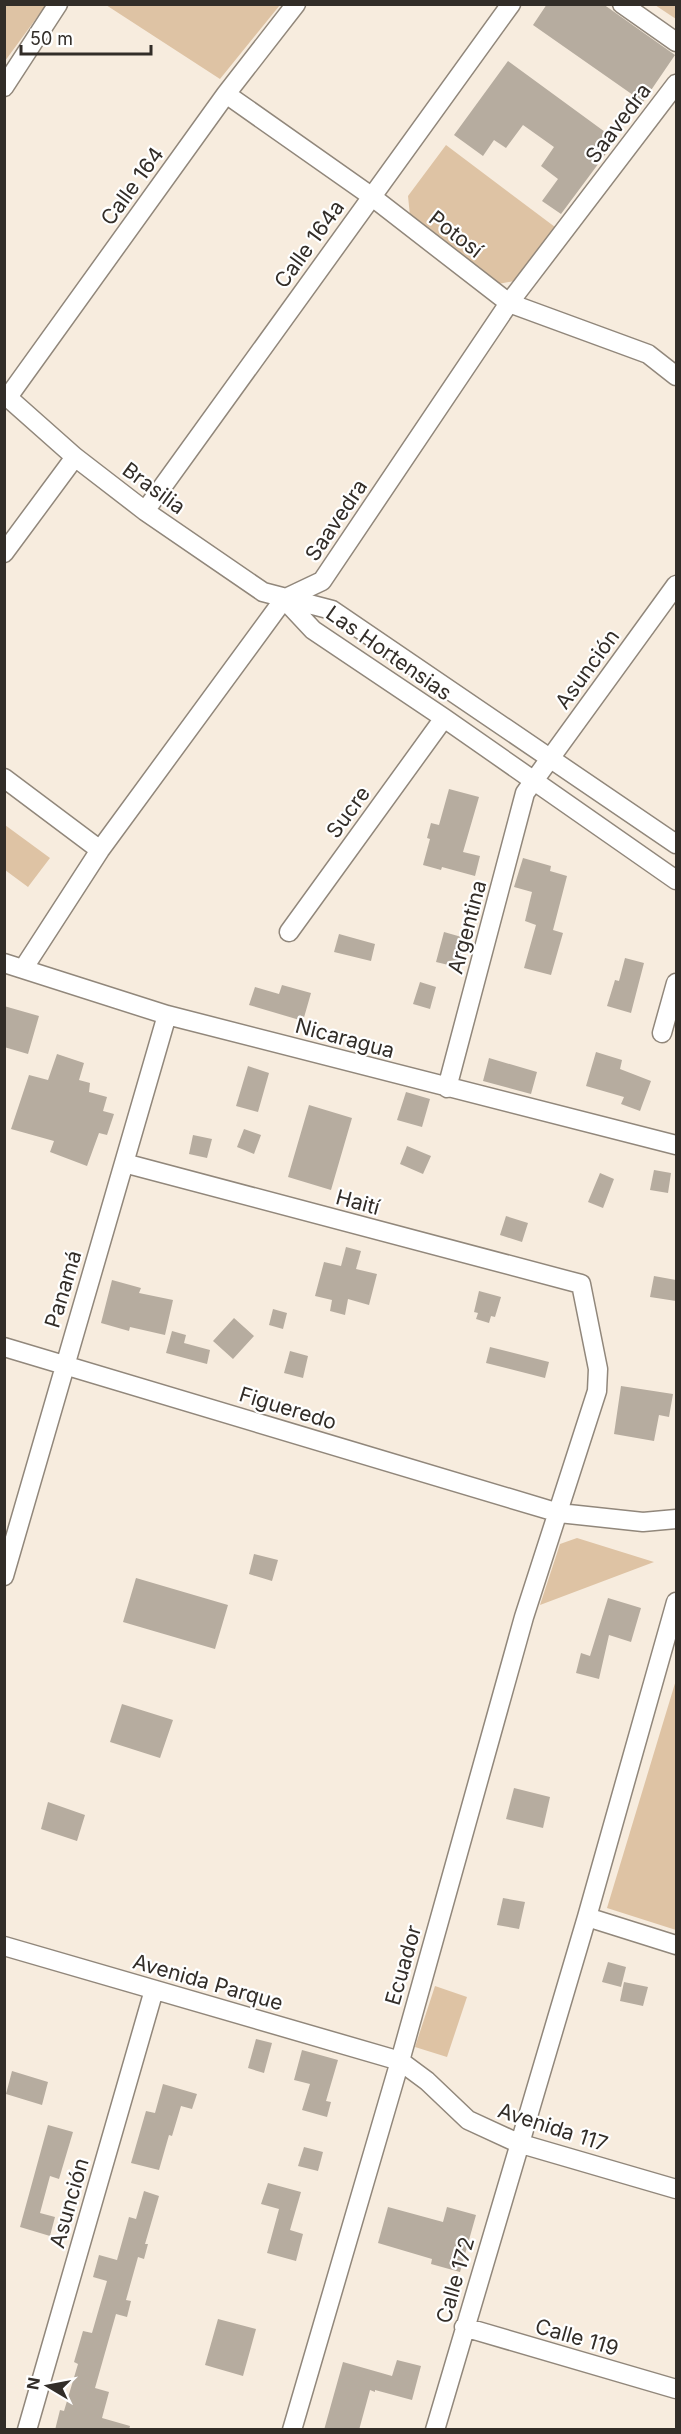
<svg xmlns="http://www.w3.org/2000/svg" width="681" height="2434" font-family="Inter,sans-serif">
<rect width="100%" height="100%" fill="#f7ecde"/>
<!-- green -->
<path fill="#dec3a4" d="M5,4l41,1 -41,56 -1,-56z
M106,5l174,-1v1l-60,74z
M655,5h21v14z
M446,145l109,82 -41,54 -16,3 -88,-68 -2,-20z
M5,825l45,33 -22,29 -23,-17z
M577,1538l77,24 -114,43 20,-61z
M676,1680v250l-69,-22z
M435,1986l32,11 -20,60 -32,-10z"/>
<!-- building -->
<path fill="#b6ac9f" d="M547,4h56l72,51 -32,47 -110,-77z
M508,61l108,79 -55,74 -19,-13 16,-22 -17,-13 13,-19 -31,-22 -17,23 -12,-8 -11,16 -29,-21z
M449,789l30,8 -16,55 17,4 -5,20 -33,-9 -1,3 -18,-5 7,-26 -3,-1 4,-15 8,2z
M523,858l28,8 -1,5 17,5 -14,54 10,3 -12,42 -27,-7 12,-43 -11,-4 7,-29 -18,-5z
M444,932l21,6 -8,29 -21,-5z
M339,934l36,10 -4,17 -37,-9z
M625,958l19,5 -13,50 -24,-7 8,-26 4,1z
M420,982l16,5 -6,22 -17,-5z
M282,985l29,8 -8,28 -54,-16 6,-18 24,7z
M4,1006l35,10 -11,38 -24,-7z
M596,1052l26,8 -2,9 31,12 -11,30 -19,-7 3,-7 -38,-11z
M57,1054l27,9 -5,17 11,3 -1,9 18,5 -4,14 11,3 -7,21 -8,-2 -12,33 -37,-14 4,-11 -43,-12 18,-54 19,5z
M489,1058l48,14 -6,22 -48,-13z
M248,1066l21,7 -11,39 -22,-6z
M406,1092l24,7 -8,28 -25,-7z
M309,1105l43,13 -21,72 -43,-13z
M244,1129l17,6 -7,19 -17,-7z
M193,1135l19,4 -5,19 -18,-4z
M407,1146l24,10 -8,18 -23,-10z
M654,1170l17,3 -3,20 -18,-3z
M600,1173l14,6 -11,29 -15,-6z
M506,1216l22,7 -6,19 -22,-7z
M346,1247l15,4 -5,18 21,5 -8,31 -21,-6 -3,16 -15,-4 2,-11 -17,-4 9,-34 17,4z
M654,1276l22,4v21l-26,-4z
M112,1280l29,8 -2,5 34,7 -8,35 -35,-8 -1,4 -28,-8z
M479,1291l22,6 -6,20 -4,-1 -2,7 -13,-4 2,-6 -4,-1z
M273,1309l14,4 -4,16 -14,-4z
M234,1318l20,18 -21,23 -20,-18z
M172,1331l14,4 -2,8 26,7 -3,14 -41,-11z
M490,1347l59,15 -4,16 -59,-15z
M290,1351l18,5 -5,22 -19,-5z
M621,1386l52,8 -4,23 -10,-2 -5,26 -40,-7z
M254,1554l24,6 -6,21 -23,-7z
M136,1578l92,27 -13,44 -92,-27z
M608,1598l33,10 -10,34 -22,-7 -10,44 -23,-6 5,-20 9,3z
M122,1704l51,16 -13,38 -50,-16z
M514,1788l36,9 -7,31 -37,-9z
M48,1802l37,13 -8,26 -36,-12z
M503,1898l22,4 -6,27 -22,-4z
M608,1962l18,5 -5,20 -19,-5z
M624,1982l24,5 -5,19 -23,-5z
M256,2039l16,4 -8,30 -16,-5z
M302,2050l36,10 -12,41 5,1 -4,15 -25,-7 8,-26 -16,-4z
M12,2071l36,11 -6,23 -36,-11z
M163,2084l34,10 -5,15 -11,-3 -9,30 -3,-1 -10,35 -28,-7 15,-52 9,2z
M48,2125l25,7 -14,47 -9,-3 -10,37 15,4 -5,19 -30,-9z
M304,2147l19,5 -5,19 -20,-5z
M268,2183l33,9 -11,38 13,4 -7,27 -29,-8 12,-44 -18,-5z
M144,2191l15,5 -14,48h3l-4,15 -6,-2 -12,43 5,1 -4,16 -11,-3 -21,74 14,4 -7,26 28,8 -1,4h-74l5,-20 4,1 14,-47 -4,-2 9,-31 9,2 15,-52 -14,-4 6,-22 18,5 12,-43 7,2z
M388,2207l55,15 4,-15 29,8 -16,57 -29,-8 1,-5 -54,-16z
M218,2319l38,10 -13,47 -38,-11z
M397,2360l24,6 -9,34 -37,-10v2l-5,-2 -11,40h-35l19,-68 49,14z"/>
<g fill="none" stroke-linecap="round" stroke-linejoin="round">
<!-- minor casing -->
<g stroke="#91877b" stroke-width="21">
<path id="minor" d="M622,4l54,38
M4,87l54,-83
M226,94l145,102 138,107 139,51 28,22
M4,394l71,63 70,54 118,81 69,18 344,234
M8,397l218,-303 70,-90
M145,511l366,-507
M4,553l71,-96
M284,599l29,31 131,88 232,162
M4,778l96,72
M289,932l155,-214
M4,963l163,52 509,130
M23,969l77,-119 184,-251 38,-18 187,-278 167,-219
M662,1033l14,-50
M447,1088l78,-295 151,-208
M124,1163l457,121 17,85 -1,22 -73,226 -124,444 -108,369
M4,1347l555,166 84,9 33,-3
M4,1576l163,-561
M587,1917l89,28
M4,1946l396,115 27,20 41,39 50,23 158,46
M464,2327l212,62
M27,2430l127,-440
M435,2430l152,-513 89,-315"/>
</g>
<!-- minor -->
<use href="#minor" stroke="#fff" stroke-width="18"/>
</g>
<g text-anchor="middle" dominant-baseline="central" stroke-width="4.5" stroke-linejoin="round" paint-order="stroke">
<!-- street labels -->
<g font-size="21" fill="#322d28" stroke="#fff">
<text transform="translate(618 123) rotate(-53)">Saavedra</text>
<text transform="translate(132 186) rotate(-54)">Calle 164</text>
<text transform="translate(456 234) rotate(38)">Potosí</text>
<text transform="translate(309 244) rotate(-54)">Calle 164a</text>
<text transform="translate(154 488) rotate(36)">Brasilia</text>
<text transform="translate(336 520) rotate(-56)">Saavedra</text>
<text transform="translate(389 653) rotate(35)">Las Hortensias</text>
<text transform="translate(587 669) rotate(-54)">Asunción</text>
<text transform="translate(348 812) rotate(-54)">Sucre</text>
<text transform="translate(467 927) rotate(-75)">Argentina</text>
<text transform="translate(345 1038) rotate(15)">Nicaragua</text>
<text transform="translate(358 1202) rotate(15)">Haití</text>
<text transform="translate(63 1289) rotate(-73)">Panamá</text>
<text transform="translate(288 1408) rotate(17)">Figueredo</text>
<text transform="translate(403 1965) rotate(-74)">Ecuador</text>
<text transform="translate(208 1982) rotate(16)">Avenida Parque</text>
<text transform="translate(553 2127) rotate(18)">Avenida 117</text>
<text transform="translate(69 2203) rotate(-74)">Asunción</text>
<text transform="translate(455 2280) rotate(-74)">Calle 172</text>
<text transform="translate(577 2337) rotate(16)">Calle 119</text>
</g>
</g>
<!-- border -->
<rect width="681" height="2434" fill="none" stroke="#322d28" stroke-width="12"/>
<!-- north arrow -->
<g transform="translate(48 2386) rotate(280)" stroke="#ffffff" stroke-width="4.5" paint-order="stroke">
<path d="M0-4.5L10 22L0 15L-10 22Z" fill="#322d28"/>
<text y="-9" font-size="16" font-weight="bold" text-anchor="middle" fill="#322d28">N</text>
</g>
<!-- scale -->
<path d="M21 45v9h130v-9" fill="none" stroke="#322d28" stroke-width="3"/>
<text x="30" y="45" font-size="18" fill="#322d28" stroke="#ffffff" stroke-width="4.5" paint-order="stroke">50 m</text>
</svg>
